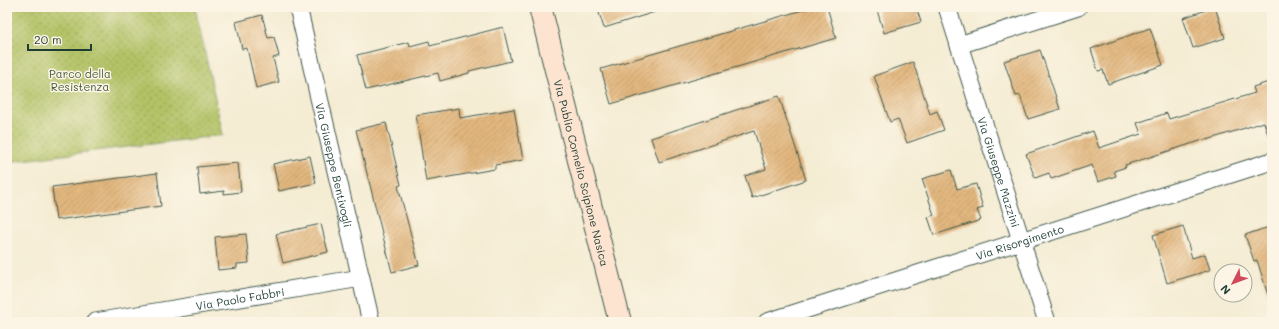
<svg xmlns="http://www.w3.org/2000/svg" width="1279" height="329" font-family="Mali,sans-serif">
<defs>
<pattern id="park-dots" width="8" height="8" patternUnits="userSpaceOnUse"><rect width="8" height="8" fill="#b2c265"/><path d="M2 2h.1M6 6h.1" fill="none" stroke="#909f54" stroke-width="1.8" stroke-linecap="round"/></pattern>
<pattern id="building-hatch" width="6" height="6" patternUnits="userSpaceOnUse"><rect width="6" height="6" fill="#e3b77f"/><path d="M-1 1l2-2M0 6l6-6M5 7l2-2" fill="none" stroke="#b79669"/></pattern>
</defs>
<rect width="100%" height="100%" fill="#fcf5e5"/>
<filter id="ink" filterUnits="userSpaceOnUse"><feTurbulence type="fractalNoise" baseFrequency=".025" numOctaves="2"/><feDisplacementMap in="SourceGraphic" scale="8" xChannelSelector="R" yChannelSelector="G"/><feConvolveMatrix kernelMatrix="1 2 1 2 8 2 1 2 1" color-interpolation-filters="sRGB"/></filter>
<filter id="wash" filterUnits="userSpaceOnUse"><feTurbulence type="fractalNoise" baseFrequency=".012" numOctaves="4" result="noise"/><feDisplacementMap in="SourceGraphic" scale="16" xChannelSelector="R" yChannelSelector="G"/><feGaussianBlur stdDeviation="0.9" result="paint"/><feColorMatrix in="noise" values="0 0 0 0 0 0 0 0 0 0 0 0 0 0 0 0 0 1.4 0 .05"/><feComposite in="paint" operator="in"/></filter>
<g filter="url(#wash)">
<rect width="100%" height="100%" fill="#f4ecd3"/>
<!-- park -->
<path fill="url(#park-dots)" stroke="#68804c" d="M7,7h188l28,128 -216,27z"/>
<g id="blocks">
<!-- building -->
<path fill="url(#building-hatch)" d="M597,7h60l1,4 -54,17z
M813,7h14l9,31 -225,66 -10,-35z
M876,7h40l5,15 -37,11z
M1215,7l10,31 -32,10 -10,-30z
M262,15l6,23 6,-1 5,19 -6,2 6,24 -23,6 -9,-40 -5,1 -6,-27z
M503,27l8,34 -42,10v2l-29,8 -2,-8 -72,17 -9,-35 52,-13 1,4 19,-5 1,5z
M1150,28l13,37 -55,19 -5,-14 -5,1 -7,-22z
M1040,50l20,59 -32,10 -8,-24 -4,1 -12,-35z
M913,62l17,52 7,-3 7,19 -37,13 -9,-24 -8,3 -16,-46z
M1272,81v54h-4l-4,-13 -57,18 -1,-1 -81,26 1,2 -12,4 2,5 -18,6 -6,-17 -41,14 -2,-6 -14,5 -9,-24 67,-23 6,17 42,-14 -4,-11 30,-10 2,6 86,-26 -2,-6z
M779,96l27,84 -54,18 -7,-22 21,-7 -12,-38 -95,31 -8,-24z
M459,108l1,10 54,-9 9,51 -28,5v4l-69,12 -10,-66z
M386,123l15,62 -3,1 21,79 -27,7 -36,-142z
M310,156l6,27 -37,8 -6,-27z
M238,163l3,29 -17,2v-3l-24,3 -3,-27z
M951,170l6,19 19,-5 7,24 -6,2 4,10 -47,15 -6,-18 6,-2 -12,-36z
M157,173l4,33 -105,14 -4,-33z
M321,224l7,28 -45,11 -7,-29z
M1183,226l9,32 13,-4 5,16 -43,13 -14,-48z
M1272,226v68l-4,1 -11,-35 -3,1 -9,-26z
M246,234l3,29 -12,1v4l-19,2 -3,-33z"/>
</g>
</g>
<g filter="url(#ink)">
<use href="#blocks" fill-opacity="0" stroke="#3f574c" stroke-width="1"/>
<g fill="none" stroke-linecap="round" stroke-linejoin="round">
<!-- street casing -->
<g stroke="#3f574c" stroke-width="19">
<g id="street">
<path id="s1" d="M298,7l73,315"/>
<path id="s2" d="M947,7l100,315"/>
<path d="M959,45l119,-38"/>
<path id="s3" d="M95,322l266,-44"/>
<path id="s4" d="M767,322l505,-161"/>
</g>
</g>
<!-- secondary casing -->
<g stroke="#3f574c" stroke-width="24">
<g id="secondary">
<path id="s5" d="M540,7l80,315"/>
</g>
</g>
<!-- street -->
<use href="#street" stroke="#fff" stroke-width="17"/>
<!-- secondary -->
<use href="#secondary" stroke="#fde4d1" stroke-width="22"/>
</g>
</g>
<g text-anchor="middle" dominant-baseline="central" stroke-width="3" stroke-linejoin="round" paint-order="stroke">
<!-- park labels -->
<g font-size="11" fill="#445e40" stroke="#fcf5e5">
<text x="80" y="73">Parco della<tspan x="80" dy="13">Resistenza</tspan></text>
</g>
<!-- street labels -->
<g font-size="11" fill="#1f3d34" stroke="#fcf5e5">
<text stroke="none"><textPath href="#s1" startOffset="162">Via Giuseppe Bentivogli</textPath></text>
<text stroke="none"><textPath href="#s2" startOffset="173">Via Giuseppe Mazzini</textPath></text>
<text stroke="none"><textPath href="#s5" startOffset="171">Via Publio Cornelio Scipione Nasica</textPath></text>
<text stroke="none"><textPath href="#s4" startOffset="265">Via Risorgimento</textPath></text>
<text stroke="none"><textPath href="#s3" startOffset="147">Via Paolo Fabbri</textPath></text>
</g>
</g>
<!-- margin -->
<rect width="1279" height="329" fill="none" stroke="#fcf5e5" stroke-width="24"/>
<!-- north arrow -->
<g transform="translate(1233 283) rotate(228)"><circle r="19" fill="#fcf5e5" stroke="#a4ab9e"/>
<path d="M0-3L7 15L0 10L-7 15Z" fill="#d1495b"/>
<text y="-6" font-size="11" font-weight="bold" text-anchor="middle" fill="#1f3d34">N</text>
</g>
<!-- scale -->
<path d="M28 44v6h63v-6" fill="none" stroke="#1f3d34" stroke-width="2"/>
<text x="34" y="44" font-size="12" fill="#1f3d34" stroke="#fcf5e5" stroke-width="3" paint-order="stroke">20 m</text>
</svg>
